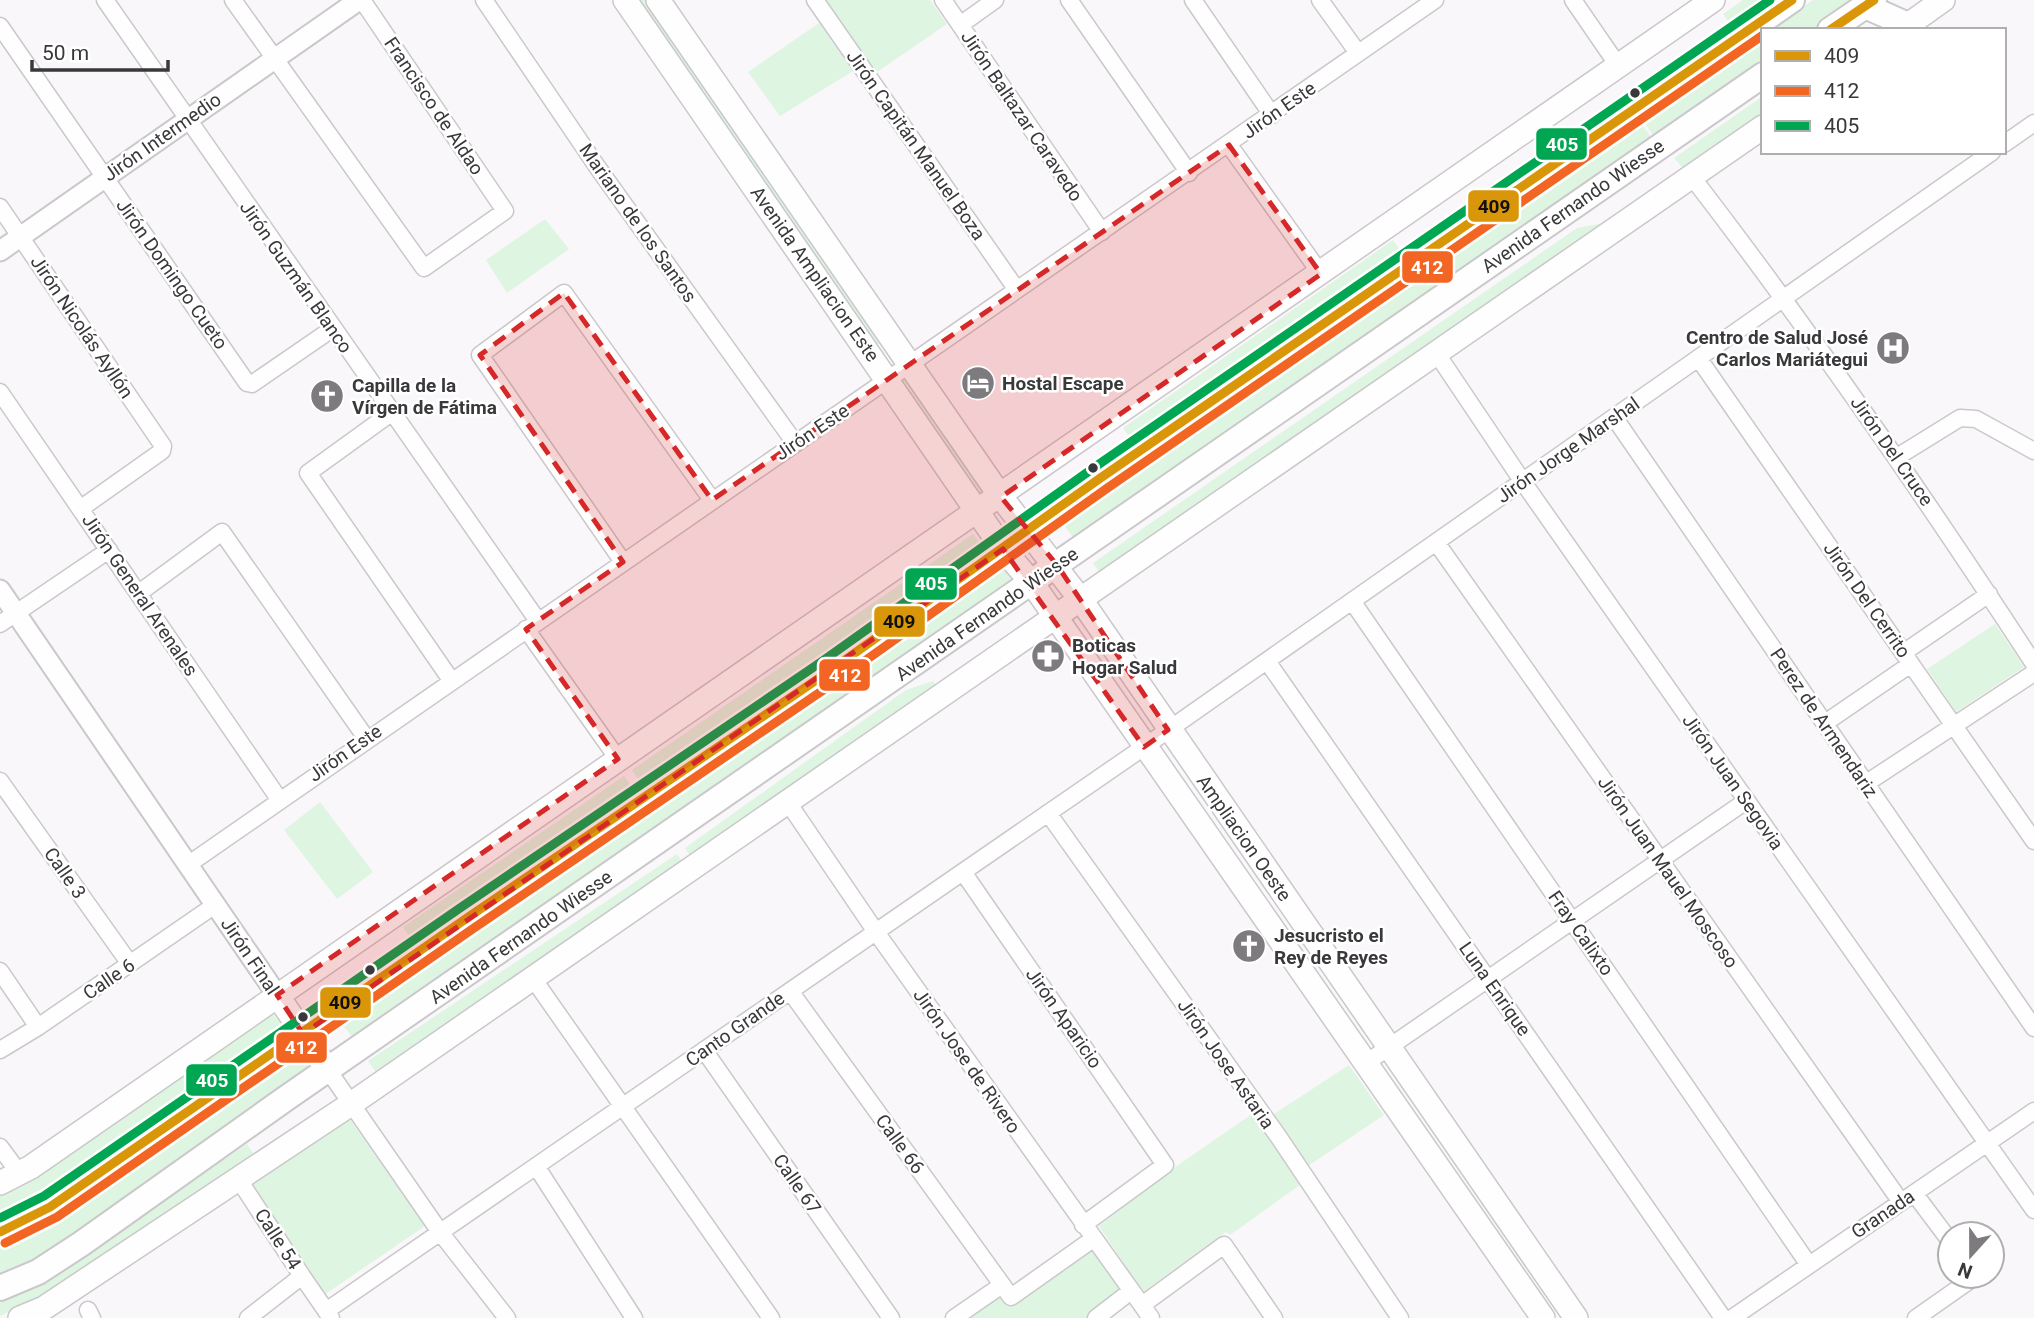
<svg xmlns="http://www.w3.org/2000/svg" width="2034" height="1318" font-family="Roboto,sans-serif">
<rect width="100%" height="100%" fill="#faf7fb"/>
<!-- green -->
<path fill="#ddf5e1" d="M634,0h16l235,340 -11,7z
M826,0h104l17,24 -73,50 -50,-72z
M1743,0h36l-44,31 -12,-17z
M1813,0h52l-42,30h-53z
M819,23l34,48 -73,45 -32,-44z
M1763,35v37l-104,72 -17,-25z
M1763,96v23l-76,54 -13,-15z
M1640,121l17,25 -576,402 -18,-24z
M545,219l24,30 -62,44 -21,-33z
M1604,223l-501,355 -10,-15 484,-335z
M1393,240l13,18 -255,177 -21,3 -7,-10z
M909,374l80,116 -12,8 -80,-115z
M973,534l14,18 -342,237 -13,-19z
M1007,560l20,23 -672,457 -16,-19z
M1995,624l29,43 -68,45 -29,-43z
M933,681l5,8 -244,173 -9,-14 221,-158z
M624,776l13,19 -204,139 -23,4 -7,-11z
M320,802l53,70 -36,27 -53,-69z
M677,854l10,14 -309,207 -10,-14z
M272,1012l13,18 -240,167 -45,22v-27z
M299,1049l13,24 -245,170 -67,35v-35l77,-44z
M1349,1065l35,50 -76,51 -34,-52z
M1255,1112l49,70 -74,53 -4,-3 -83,60 -44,-66 79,-61z
M348,1117l77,109 -101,69 -76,-110z
M247,1144l9,13 -199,132 -57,27v-16l48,-21z
M1094,1249l29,43 -35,26h-123l37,-25z"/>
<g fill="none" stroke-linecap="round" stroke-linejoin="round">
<!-- minor casing -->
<g stroke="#cac8cb" stroke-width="19">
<path id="minor" d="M105,0l433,621
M233,0l191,268 81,-57 -143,-211
M484,0l114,168 197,275
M815,0l202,290
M943,0l159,232
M1069,0l120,173
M1193,0l79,115
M1320,0l38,53
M1573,0l46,67
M960,25l35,-25
M0,26l247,357 5,1 80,-55
M2004,144l30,-21
M1229,145l92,129
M1692,177c121,157 233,320 342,487
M0,207l163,239 -1,5 -82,58
M1435,351l88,131 511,728
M1699,359l335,482
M0,392l279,407
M391,413l-83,60 143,207
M1614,417l420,611
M1897,457l63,-39 16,1 58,32
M1436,542l465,660
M623,562l-143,-207 84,-62 148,207
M139,593l83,-61 144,206
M1352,601l457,664
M0,624l109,-74
M526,629l92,130
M1903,653l86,-59
M1267,661l456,657
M1825,723l86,-59
M0,781l130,183
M1865,784l169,-111
M787,801l89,131 275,386
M1048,813l230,323 122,182
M189,864l1246,-864
M963,872l202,293 -82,60
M0,971l38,56
M532,977l239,341
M790,991l221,306 82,-58
M0,1050l38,-23 177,-122
M704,1050l187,268
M1366,1063l380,-262
M328,1070l112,162 67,86
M0,1147l20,27
M536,1166l98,152
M239,1180l63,96 -54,42
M1914,1193l36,48
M302,1276l29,42
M1142,1305l82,-60 50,73
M88,1310l4,8
M326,1311l818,-564 848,-595
M954,1318l48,-33
M1096,1318l35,-27
M1732,1318l302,-207
M1916,1318l60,-42"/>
</g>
<!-- tertiary casing -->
<g stroke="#cac8cb" stroke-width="23">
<path id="tertiary" d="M0,251l359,-251
M0,590l277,405"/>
</g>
<!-- secondary casing -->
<g stroke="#cac8cb" stroke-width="26">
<path id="secondary" d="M625,0l378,549 29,34 511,735
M658,0l343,497 80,103 495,718
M1901,30l42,-30
M277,995l51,75
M0,1183l31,-16 1682,-1167
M20,1318l24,-10 307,-204 1412,-977"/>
</g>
<!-- primary casing -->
<g stroke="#cac8cb" stroke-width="28">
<path id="primary" d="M1865,6l43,19
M1830,30l44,-30
M0,1232l50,-25c109,-75 218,-152 326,-227 241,-167 489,-326 723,-501l693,-479
M0,1288l38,-16 43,-28 204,-145 1478,-1024"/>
</g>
<!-- minor -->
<use href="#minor" stroke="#fefefe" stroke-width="16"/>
<!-- tertiary -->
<use href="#tertiary" stroke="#fefefe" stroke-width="19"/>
<!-- secondary -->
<use href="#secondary" stroke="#fefefe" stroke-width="23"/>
<!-- primary -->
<use href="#primary" stroke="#fefefe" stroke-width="24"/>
<!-- bus-1 casing -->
<g stroke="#fff" stroke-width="14">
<path id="bus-1" d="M1830,30l44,-30
M0,1232l50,-25 417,-289 364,-248 268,-191 693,-479"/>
</g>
<!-- bus-2 casing -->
<g stroke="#fff" stroke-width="14">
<path id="bus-2" d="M5,1243l52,-26 417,-289 364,-248 268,-191 657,-454"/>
</g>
<!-- bus-3 casing -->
<g stroke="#fff" stroke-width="14">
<path id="bus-3" d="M0,1218l44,-22 416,-288 364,-248 268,-191 678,-469"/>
</g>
<!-- bus-1 -->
<use href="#bus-1" stroke="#da9609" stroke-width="9"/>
<!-- bus-2 -->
<use href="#bus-2" stroke="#f26522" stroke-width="9"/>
<!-- bus-3 -->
<use href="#bus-3" stroke="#00a651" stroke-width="9"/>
</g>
<!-- marked area -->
<path fill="#d62828" fill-opacity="0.2" stroke="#d62828" stroke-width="5" stroke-dasharray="14 9" stroke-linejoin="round" d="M1229,145l92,129 -320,223 56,68 111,165 -24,17 -141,-198 -700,485 -26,-39 341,-236 -92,-130 97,-67 -143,-207 84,-62 148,207z"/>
<!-- icons -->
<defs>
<g id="hospital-disc" transform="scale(1.75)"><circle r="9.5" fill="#7d7b7e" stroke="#fff"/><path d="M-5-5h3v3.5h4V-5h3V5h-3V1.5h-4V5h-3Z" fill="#fff"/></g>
<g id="hotel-disc" transform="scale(1.75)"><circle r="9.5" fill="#7d7b7e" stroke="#fff"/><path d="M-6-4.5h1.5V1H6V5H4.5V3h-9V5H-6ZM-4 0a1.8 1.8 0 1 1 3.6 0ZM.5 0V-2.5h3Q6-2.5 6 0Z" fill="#fff"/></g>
<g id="church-disc" transform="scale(1.75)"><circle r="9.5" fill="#7d7b7e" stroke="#fff"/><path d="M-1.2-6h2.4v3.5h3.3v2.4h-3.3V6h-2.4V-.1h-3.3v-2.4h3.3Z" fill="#fff"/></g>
<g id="pharmacy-disc" transform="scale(1.75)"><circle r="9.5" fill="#7d7b7e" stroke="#fff"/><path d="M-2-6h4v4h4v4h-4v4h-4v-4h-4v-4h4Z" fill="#fff"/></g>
</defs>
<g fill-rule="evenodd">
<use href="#hospital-disc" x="1893" y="348"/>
<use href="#hotel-disc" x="978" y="383"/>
<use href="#church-disc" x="327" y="396"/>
<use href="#pharmacy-disc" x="1048" y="656"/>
<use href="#church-disc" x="1249" y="946"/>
</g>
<!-- markers -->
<g fill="#39383a" stroke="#fff" stroke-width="2.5">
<circle cx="1635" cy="93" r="6"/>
<circle cx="1093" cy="468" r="6"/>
<circle cx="370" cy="970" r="6"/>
<circle cx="303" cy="1017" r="6"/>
</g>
<g text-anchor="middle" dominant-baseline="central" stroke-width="5" stroke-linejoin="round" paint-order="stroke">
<!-- street labels -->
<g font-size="19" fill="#39383a" stroke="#fff">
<text transform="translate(434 106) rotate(56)">Francisco de Aldao</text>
<text transform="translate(1279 110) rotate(-35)">Jirón Este</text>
<text transform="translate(1022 116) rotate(56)">Jirón Baltazar Caravedo</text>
<text transform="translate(162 137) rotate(-35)">Jirón Intermedio</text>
<text transform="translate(916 145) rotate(55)">Jirón Capitán Manuel Boza</text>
<text transform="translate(1573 206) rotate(-35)">Avenida Fernando Wiesse</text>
<text transform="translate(638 223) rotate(55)">Mariano de los Santos</text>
<text transform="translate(172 274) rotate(55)">Jirón Domingo Cueto</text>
<text transform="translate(815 274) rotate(55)">Avenida Ampliacion Este</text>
<text transform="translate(296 277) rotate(55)">Jirón Guzmán Blanco</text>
<text transform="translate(82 327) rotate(56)">Jirón Nicolás Ayllón</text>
<text transform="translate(812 432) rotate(-34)">Jirón Este</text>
<text transform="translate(1568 450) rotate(-35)">Jirón Jorge Marshal</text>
<text transform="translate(1892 451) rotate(55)">Jirón Del Cruce</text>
<text transform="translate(140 595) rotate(56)">Jirón General Arenales</text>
<text transform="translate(1867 600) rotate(55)">Jirón Del Cerrito</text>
<text transform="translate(987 614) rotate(-35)">Avenida Fernando Wiesse</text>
<text transform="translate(1824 723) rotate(56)">Perez de Armendariz</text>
<text transform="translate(345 753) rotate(-35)">Jirón Este</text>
<text transform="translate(1733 782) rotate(55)">Jirón Juan Segovia</text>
<text transform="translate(1244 838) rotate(55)">Ampliacion Oeste</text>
<text transform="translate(1668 872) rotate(55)">Jirón Juan Mauel Moscoso</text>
<text transform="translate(65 873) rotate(55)">Calle 3</text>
<text transform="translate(1581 933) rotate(55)">Fray Calixto</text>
<text transform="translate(521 937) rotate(-35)">Avenida Fernando Wiesse</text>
<text transform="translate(250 956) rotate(56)">Jirón Final</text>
<text transform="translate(109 979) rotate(-34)">Calle 6</text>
<text transform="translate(1495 989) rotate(55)">Luna Enrique</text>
<text transform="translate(1064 1018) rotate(55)">Jirón Aparicio</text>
<text transform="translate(735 1029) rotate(-35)">Canto Grande</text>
<text transform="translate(967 1061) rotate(55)">Jirón Jose de Rivero</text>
<text transform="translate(1226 1064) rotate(55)">Jirón Jose Astaria</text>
<text transform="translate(900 1144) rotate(54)">Calle 66</text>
<text transform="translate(797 1184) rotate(55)">Calle 67</text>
<text transform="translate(1883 1214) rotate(-34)">Granada</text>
<text transform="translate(278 1239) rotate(57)">Calle 54</text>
</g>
<!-- poi labels -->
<g font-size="19" font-weight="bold" fill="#39383a" stroke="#fff" text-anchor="start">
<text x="1868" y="337" text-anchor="end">Centro de Salud José<tspan x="1868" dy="22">Carlos Mariátegui</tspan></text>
<text x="1002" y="383">Hostal Escape</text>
<text x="352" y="385">Capilla de la<tspan x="352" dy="22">Vírgen de Fátima</tspan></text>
<text x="1072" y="645">Boticas<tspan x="1072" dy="22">Hogar Salud</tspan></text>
<text x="1274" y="935">Jesucristo el<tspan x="1274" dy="22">Rey de Reyes</tspan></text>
</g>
</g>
<g stroke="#fff" stroke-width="2.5">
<rect x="1535" y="127" width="53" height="34" rx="7" fill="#00a651"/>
<rect x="1467" y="189" width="53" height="34" rx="7" fill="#da9609"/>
<rect x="1401" y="250" width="53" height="34" rx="7" fill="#f26522"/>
<rect x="904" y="567" width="54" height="34" rx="7" fill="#00a651"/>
<rect x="873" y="605" width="53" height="33" rx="7" fill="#da9609"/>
<rect x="818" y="658" width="53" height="34" rx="7" fill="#f26522"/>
<rect x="319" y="986" width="53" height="33" rx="7" fill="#da9609"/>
<rect x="275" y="1031" width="53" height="33" rx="7" fill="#f26522"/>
<rect x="185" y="1063" width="53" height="34" rx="7" fill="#00a651"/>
</g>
<g font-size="19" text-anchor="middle" font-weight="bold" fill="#fff">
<text x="1562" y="151">405</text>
<text x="1427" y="274">412</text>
<text x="931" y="590">405</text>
<text x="845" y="682">412</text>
<text x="301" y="1054">412</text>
<text x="212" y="1087">405</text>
</g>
<g font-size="19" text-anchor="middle" font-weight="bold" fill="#111">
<text x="1494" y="213">409</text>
<text x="899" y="628">409</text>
<text x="345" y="1009">409</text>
</g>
<!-- legend -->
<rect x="1761" y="28" width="245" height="126" fill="#ffffff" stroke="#b0afb0" stroke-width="2"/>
<rect x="1775" y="51" width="35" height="10" fill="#da9609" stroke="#b0afb0" stroke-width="2"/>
<text x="1824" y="63" font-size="21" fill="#39383a">409</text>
<rect x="1775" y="86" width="35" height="10" fill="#f26522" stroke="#b0afb0" stroke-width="2"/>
<text x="1824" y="98" font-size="21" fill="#39383a">412</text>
<rect x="1775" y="121" width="35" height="10" fill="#00a651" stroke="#b0afb0" stroke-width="2"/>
<text x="1824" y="133" font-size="21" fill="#39383a">405</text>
<!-- north arrow -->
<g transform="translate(1971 1255) rotate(201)"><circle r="33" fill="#ffffff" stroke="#b0afb0" stroke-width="2"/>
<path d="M0-5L12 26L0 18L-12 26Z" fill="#7d7b7e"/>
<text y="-10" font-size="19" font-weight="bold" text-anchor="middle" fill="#39383a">N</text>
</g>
<!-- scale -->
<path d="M32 60v10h136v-10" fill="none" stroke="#39383a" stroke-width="3.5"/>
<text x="42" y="60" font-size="21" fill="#39383a" stroke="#ffffff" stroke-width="5" paint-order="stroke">50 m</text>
</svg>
